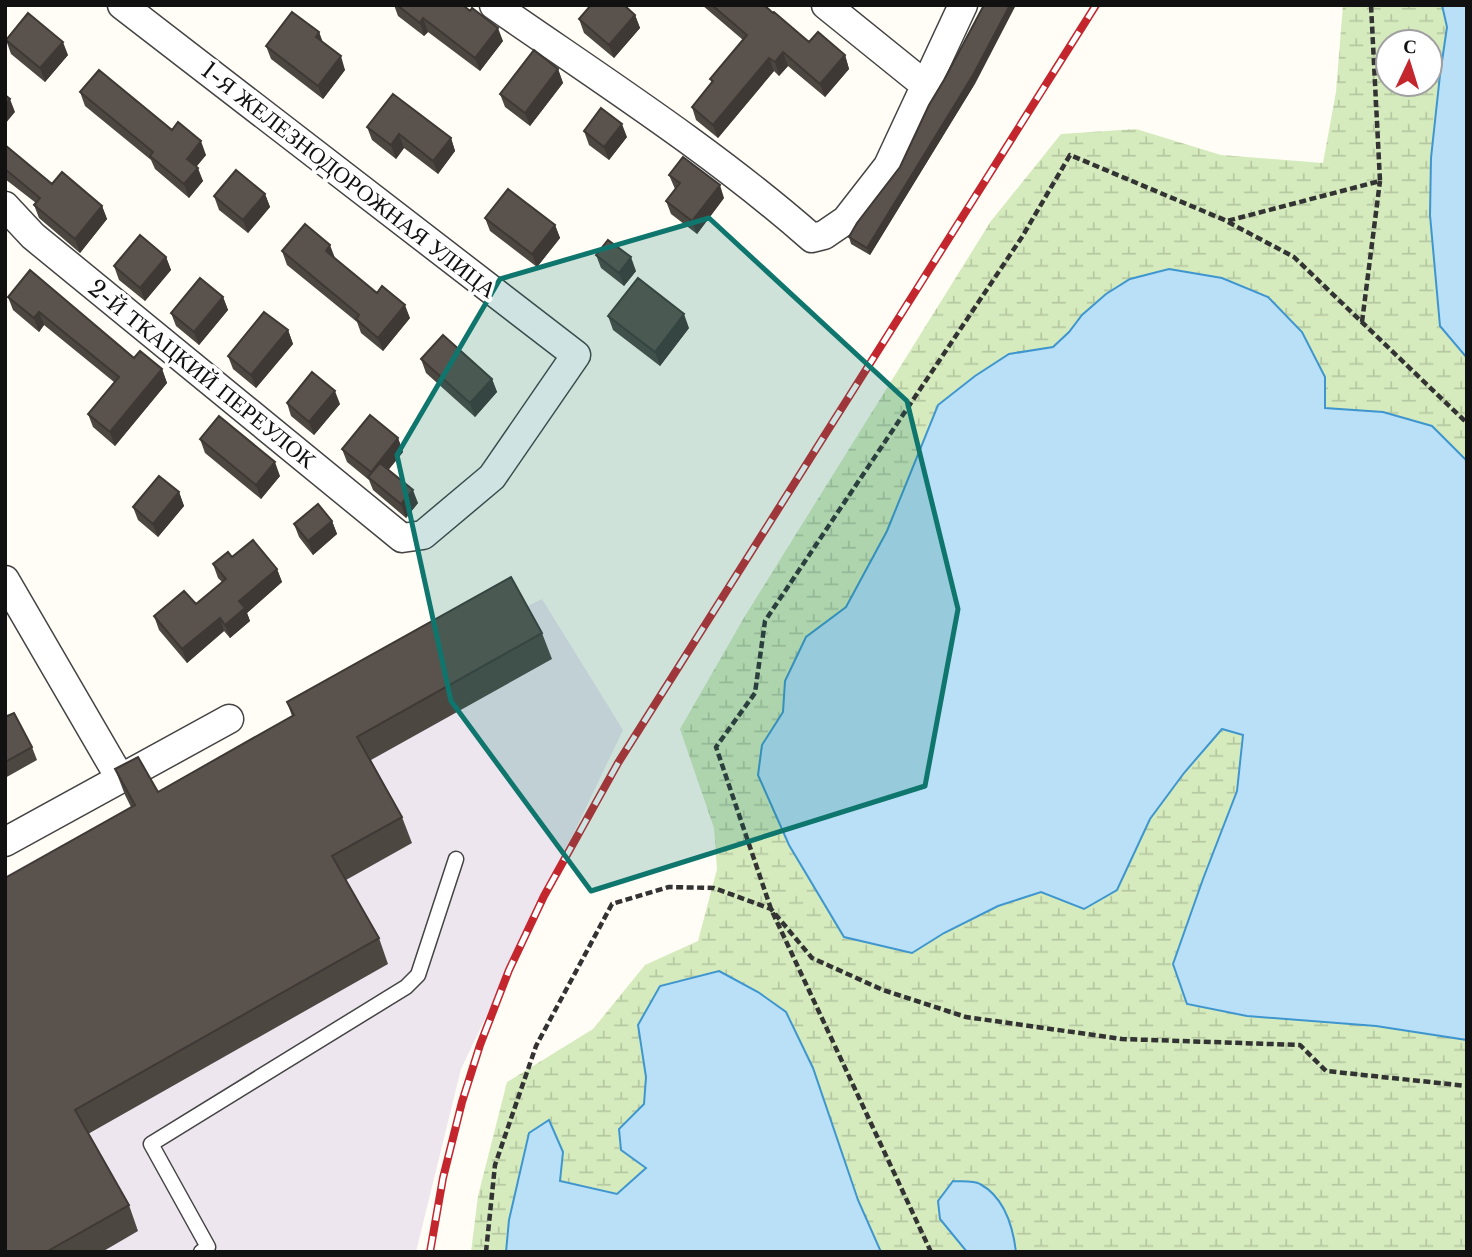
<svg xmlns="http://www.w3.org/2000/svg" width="1472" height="1257" font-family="'Libre Baskerville',serif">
<defs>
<pattern id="wetland-marsh" width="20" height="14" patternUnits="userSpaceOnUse" patternTransform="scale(1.75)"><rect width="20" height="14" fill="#d5ebbd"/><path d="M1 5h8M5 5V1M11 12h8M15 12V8" fill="none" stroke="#b6c8a1"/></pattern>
</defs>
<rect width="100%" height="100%" fill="#fffdf5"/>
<!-- industrial -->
<path fill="#eee6ef" d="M542,599l81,131 -162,339 -45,183h-411v-376l167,-92z"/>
<!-- wetland -->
<path fill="url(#wetland-marsh)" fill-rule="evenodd" d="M1343,5h124v1247h-996l7,-56 29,-114 86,-53 52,-64 53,-24 19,-72 -3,-41 -34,-99 65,-113 246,-395 70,-87 75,-5 85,26 102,8 13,-71zM1388,42h42v42h-42z"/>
<!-- water -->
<path fill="#b9e0f7" stroke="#3f96cf" stroke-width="2" d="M1442,5h25v353l-27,-32 -10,-111 1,-57 9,-83 7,-48z
M1169,269l53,9 46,19 34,35 23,45v31l58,4 49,14 35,35v579l-91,-14 -129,-10 -60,-12 -14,-40 30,-85 34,-88 6,-56 -21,-6 -38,44 -34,46 -33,71 -33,19 -43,-17 -43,14 -54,27 -32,20 -68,-16 -55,-92 -31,-70 4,-30 21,-33 2,-31 21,-44 40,-30 41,-76 51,-126 37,-29 34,-22 44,-7 16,-15 13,-17 24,-21 24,-15z
M719,971l39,21 28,20 27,56 45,132 23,52h-375l3,-32 20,-87 20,-13 14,32 -3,29 57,13 29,-26 -25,-18 -2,-21 25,-25 2,-27 -8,-52 22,-39z
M953,1181c8,1 20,-1 27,3 24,13 33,43 36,68h-49l-27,-33 -2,-18z"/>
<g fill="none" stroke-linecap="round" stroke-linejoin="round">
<!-- lane casing -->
<g stroke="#444" stroke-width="17">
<path id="lane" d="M201,1252l7,-5 -57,-103 255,-157 12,-12 38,-116"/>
</g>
<!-- street casing -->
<g stroke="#444" stroke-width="31">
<path id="street" d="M494,5c108,75 219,146 318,233l12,-3 22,-15 42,-54 75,-161
M826,5l99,80
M5,206l28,30 369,302 21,-3 69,-58 84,-122 -454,-350
M5,580l115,198
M5,842l224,-123"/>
</g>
<!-- path -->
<path stroke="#333" stroke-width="4.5" stroke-dasharray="7 3.5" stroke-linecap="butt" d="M1228,222l66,35 173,166
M1362,322l18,-141
M486,1252l9,-87 41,-119 76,-142 57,-17 45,1 57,21 41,49 71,32 83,27 156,22 178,6 26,26 141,15
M931,1252l-160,-343 -55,-162 39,-54 10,-72 257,-384 48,-82 157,66 153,-40 -9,-176"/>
<!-- lane -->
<use href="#lane" stroke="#fff" stroke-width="14"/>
<!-- street -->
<use href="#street" stroke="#fff" stroke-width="28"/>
<!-- rail casing -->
<g stroke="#c4262e" stroke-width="8">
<path id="rail" d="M430,1252l13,-74 19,-76 18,-57 29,-75 35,-74 74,-133 478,-758"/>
</g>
<!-- rail -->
<use href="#rail" stroke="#fff" stroke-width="5" stroke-dasharray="16" stroke-linecap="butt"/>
</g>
<!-- wall -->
<path fill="#4d4742" d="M394,5h69l40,36 -23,30 -52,-39 -4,4 -26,-20z
M702,5h62l45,37 36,13 4,14 -24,28 -37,-31 -9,10 -5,-5 -56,67 -22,-18 -4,-13 20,-24 -2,-4 33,-39z
M635,15l5,13 -26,30 -30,-25 -5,-14z
M319,32l4,11 22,27 -22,29 -52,-40 -5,-13z
M6,40l62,15 -23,27 -34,-28z
M558,69l5,14 -33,43 -25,-19 -5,-13z
M976,82l-106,173 -19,-11 -2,-7 51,-70z
M80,92l126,63 -10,12 7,14 -14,17 -34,-29 -4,-9 -66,-54z
M367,127l84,11 4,13 -17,23 -34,-26 -8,11 -24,-19z
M584,131l43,6 -18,23 -20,-15z
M5,145l47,39 50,22 5,13 -27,34 -41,-35 -5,-13 2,-2 -31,-24z
M669,175l55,23 -27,36 -26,-20 -5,-13 9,-12z
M265,194l5,13 -22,26 -29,-23 -5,-14z
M485,218l70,7 5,13 -23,29 -47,-36z
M282,251l53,7 42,35 33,25 -27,33 -22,-18 -4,-11 -70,-57z
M596,255l40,16 -12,15 -23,-18z
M166,257l5,13 -26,31 -26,-21 -5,-14z
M8,297l126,61 28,11 5,14 -52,63 -22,-19 -5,-13 26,-32 -70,-57 -5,7 -26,-22z
M223,297l5,13 -29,35 -23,-19 -5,-13z
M608,316l81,12 -29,38 -47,-36z
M288,330l5,14 -37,44 -23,-19 -5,-13z
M421,359l71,20 5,13 -22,25 -49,-44z
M287,403l53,1 -26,31 -23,-19z
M398,438l5,14 -15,18 30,33 -12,15 -33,-28 -4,-10 -22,-18 -5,-13z
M200,439l80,37 -19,23 -56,-46z
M179,492l5,14 -26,31 -20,-17 -5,-13z
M332,521l5,13 -24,21 -14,-18 -5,-13z
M232,557l45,12 5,13 -35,31 3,8 -20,17 -6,-7 -37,32 -28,-33 -5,-14 42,-12 26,-22 -4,-4 -5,-14z
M542,633l10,26 -181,101 31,57 10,26 -66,37 33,58 9,26 -300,170 41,71 9,26 -36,21h-97l126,-445 -6,-12 -10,-26 43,23 134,-76 -5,-14z
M5,717l27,30 5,13 -32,18z"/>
<!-- shaded-wall -->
<path fill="#3f3936" d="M1010,5h6l-40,77 -106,173 -3,-7z
M635,15l5,13 -26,30 -5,-13z
M423,18l5,14 -4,4 -4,-13z
M498,28l5,13 -23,30 -5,-13z
M319,32l5,14 -8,-9z
M63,42l5,13 -23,27 -5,-14z
M783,52l5,14 -9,10 -4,-14z
M845,55l4,14 -24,28 -5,-13z
M341,56l4,14 -22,29 -5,-13z
M769,58l5,13 -56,67 -5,-13z
M558,69l5,14 -33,43 -5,-13z
M10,99l5,13 -10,12v-19z
M622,124l5,13 -18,23 -5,-13z
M399,134l5,14 -8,11 -5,-14z
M451,138l4,13 -17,23 -5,-13z
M201,141l5,14 -14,17 -5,-13z
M198,168l5,13 -14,17 -5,-14z
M720,185l4,13 -27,36 -5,-13z
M265,194l5,13 -22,26 -5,-13z
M102,206l5,13 -27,34 -5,-14z
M555,225l5,13 -23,29 -5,-13z
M330,245l5,13 -5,6 -4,-13z
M166,257l5,13 -26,31 -5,-13z
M631,257l5,14 -12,15 -5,-13z
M223,297l5,13 -29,35 -5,-13z
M405,305l5,13 -27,33 -5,-13z
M39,312l5,13 -5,7 -5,-14z
M684,314l5,14 -29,38 -5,-14z
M288,330l5,14 -37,44 -5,-13z
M162,369l5,14 -52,63 -5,-14z
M492,379l5,13 -22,25 -5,-14z
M335,391l5,13 -26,31 -5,-13z
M398,438l5,14 -26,32 -3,-2 -3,-10z
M275,462l5,14 -19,23 -5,-14z
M413,490l5,13 -12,15 -5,-14z
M179,492l5,14 -26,31 -5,-13z
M332,521l5,13 -24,21 -5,-14z
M277,569l5,13 -35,31 3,8 -20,17 -5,-13 14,-24z
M220,618l4,13 -37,32 -5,-14z"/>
<!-- building -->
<path fill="#5a524d" stroke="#3f3936" stroke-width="2" d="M397,5h66l7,6 2,-3 26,20 -23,30 -52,-40 -3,5z
M591,5h33l11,10 -26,30 -30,-26z
M712,5h52l9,8 1,-1 35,30 9,-10 27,23 -25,29 -37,-32 -8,10 -6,-4 -56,67 -21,-18 21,-26 -3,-2 37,-44z
M984,5h26l-37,70 -106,173 -18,-11 8,-14 43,-56 29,-62 15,-25z
M292,12l27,20 -3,5 25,19 -23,30 -52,-40z
M28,13l35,29 -23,26 -34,-28z
M534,50l24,19 -33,44 -25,-19z
M99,70l73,60 6,-8 23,19 -14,18 11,9 -14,16 -34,-28 3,-4 -73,-60z
M393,94l58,44 -18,23 -34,-27 -8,11 -24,-18z
M5,95l5,4 -5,6z
M601,108l21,16 -18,23 -20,-16z
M5,145l47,39 10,-12 40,34 -27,33 -41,-34 6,-7 -35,-29z
M683,157l37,28 -28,36 -26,-20 14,-18 -11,-8z
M236,170l29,24 -22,26 -29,-24z
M508,189l47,36 -23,29 -47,-36z
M305,224l25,21 -4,6 51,42 5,-7 23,19 -27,33 -22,-19 3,-4 -77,-64z
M140,235l26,22 -26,31 -26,-22z
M608,240l23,17 -12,16 -23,-18z
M30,270l104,88 6,-7 22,18 -52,63 -22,-18 31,-37 -80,-65 -5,6 -26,-21z
M200,278l23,19 -29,35 -23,-19z
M638,278l46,36 -29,38 -47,-36z
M264,312l24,18 -37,45 -23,-19z
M443,335l49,44 -22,24 -49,-44z
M312,372l23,19 -26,31 -22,-19z
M370,415l28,23 -27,34 -29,-23z
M219,416l56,46 -19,23 -56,-46z
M380,463l33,27 -12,14 -33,-27z
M159,476l20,16 -26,32 -20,-17z
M318,504l14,17 -24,20 -14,-17z
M253,540l24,29 -38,32 6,7 -20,17 -5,-7 -38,31 -28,-33 30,-25 12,13 30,-25 -13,-15 15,-12 4,5z
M511,577l31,56 -185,104 45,80 -70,39 47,82 -304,172 54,95 -83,47h-41v-374l130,-73 -20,-36 23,-12 20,35 136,-77 -7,-13z
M14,713l18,34 -27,15v-45z"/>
<!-- marked area -->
<path fill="#0f766e" fill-opacity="0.2" stroke="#0f766e" stroke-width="5" stroke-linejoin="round" d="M709,218l198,183 51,208 -33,177 -334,105 -140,-190 -54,-246 103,-176z"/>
<g text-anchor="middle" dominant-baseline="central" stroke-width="7" stroke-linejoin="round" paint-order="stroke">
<!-- street labels -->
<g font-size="23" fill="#111" stroke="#fff">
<text transform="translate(349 180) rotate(38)">1-Я ЖЕЛЕЗНОДОРОЖНАЯ УЛИЦА</text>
<text transform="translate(202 374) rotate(39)">2-Й ТКАЦКИЙ ПЕРЕУЛОК</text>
</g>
</g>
<!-- border -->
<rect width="1472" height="1257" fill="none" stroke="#111111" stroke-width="14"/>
<!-- north arrow -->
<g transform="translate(1409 63) rotate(4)"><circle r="33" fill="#ffffff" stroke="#a0a0a0" stroke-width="2"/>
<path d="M0-5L12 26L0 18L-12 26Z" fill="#c4262e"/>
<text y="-10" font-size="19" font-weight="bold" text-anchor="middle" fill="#111111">С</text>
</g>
</svg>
